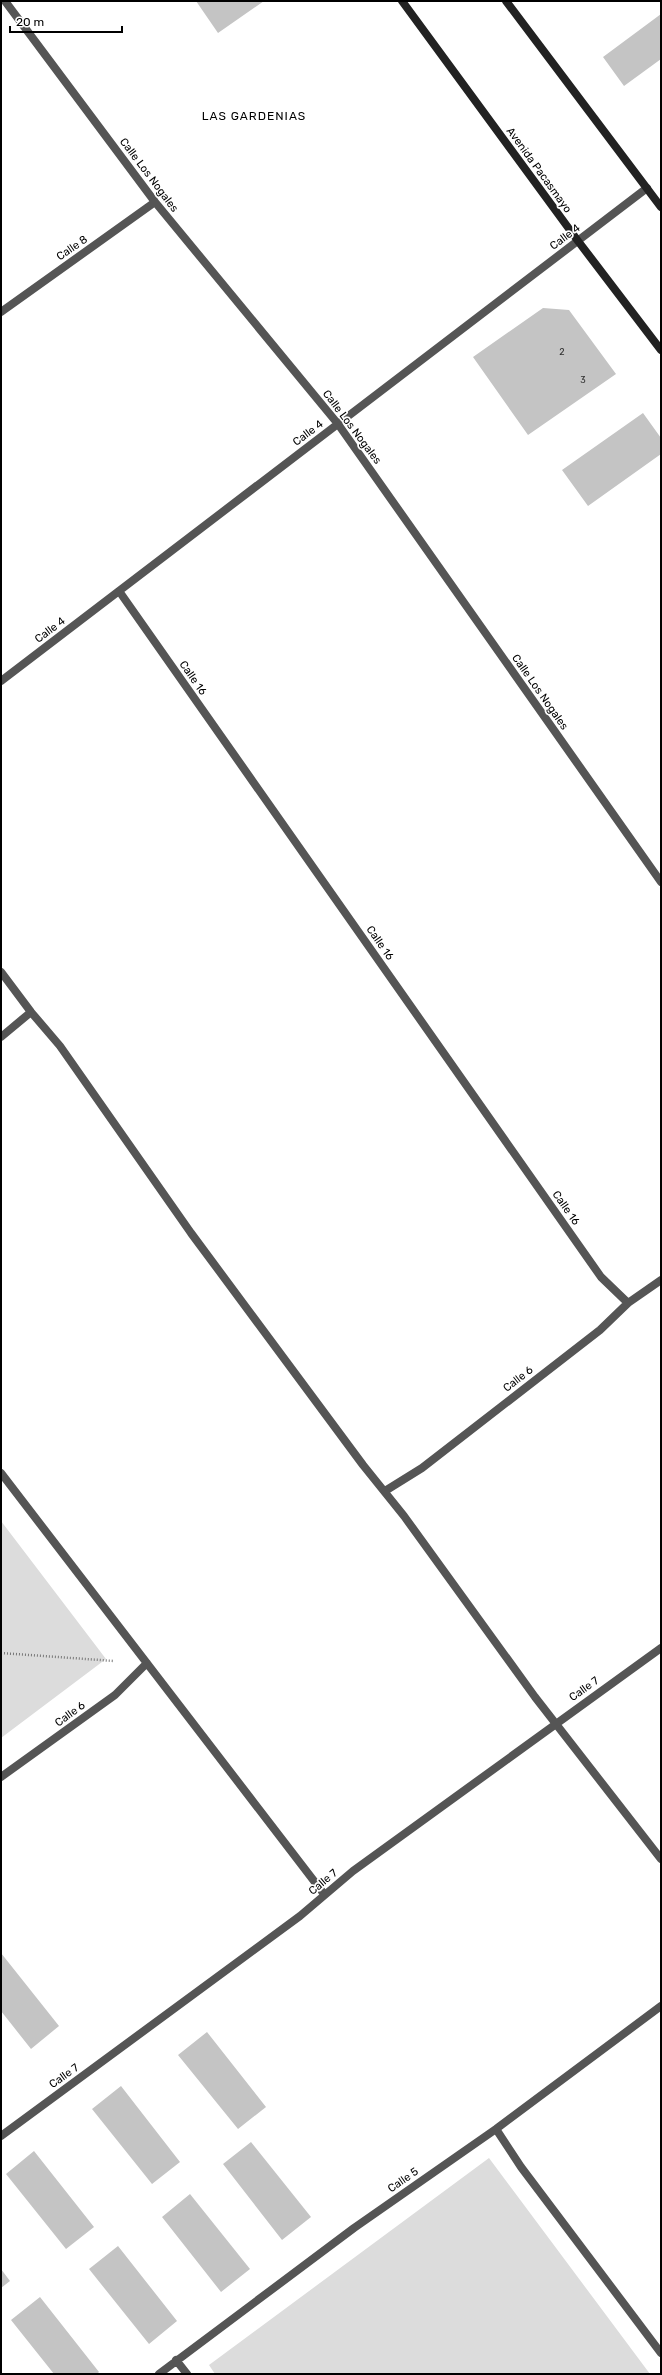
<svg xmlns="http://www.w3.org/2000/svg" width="662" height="2375" font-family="Rubik,sans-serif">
<rect width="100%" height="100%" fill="#fff"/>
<!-- green -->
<path fill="#dcdcdc" d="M1,1521l105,138 -105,79z
M489,2158l161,216h-435l-6,-9z"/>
<!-- building -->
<path fill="#c4c4c4" d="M196,1h68l-46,32z
M661,14v45l-37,27 -21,-29z
M543,308l26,2 47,64 -88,61 -55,-78z
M643,413l18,25v16l-73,52 -26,-36z
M1,1953l58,73 -28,23 -30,-38z
M207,2032l59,75 -28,22 -60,-74z
M121,2086l59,76 -28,22 -60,-75z
M251,2142l60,75 -29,23 -59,-76z
M34,2151l60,76 -28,22 -60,-75z
M190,2194l60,75 -29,23 -59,-75z
M118,2246l59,75 -28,23 -60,-75z
M1,2269l9,12 -9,7z
M40,2297l59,75 -2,2h-43l-43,-54z"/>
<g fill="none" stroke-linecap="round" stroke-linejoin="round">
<!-- path -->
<path stroke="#777" stroke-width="2.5" stroke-dasharray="1 2" stroke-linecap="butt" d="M1,1653l113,8"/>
<!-- street -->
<path stroke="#555" stroke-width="8" d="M5,1l150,201 183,222 323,458
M1,312l154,-110
M119,591l482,686 27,26
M1,681l646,-493
M1,972l30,40 29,34 131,187 172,232 41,51 131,181 126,162
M1,1037l30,-25
M1,1473l323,421
M385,1491l37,-23 178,-138 28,-27 33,-23
M1,1777l114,-82 32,-32
M496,2129l25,38 140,186
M1,2136l299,-220 53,-45 308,-223
M176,2360l11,14
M159,2374l195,-146 142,-99 165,-123"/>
<!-- secondary -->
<path stroke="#222" stroke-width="8" d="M402,1l176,240 83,109
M506,1l155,206"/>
</g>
<g text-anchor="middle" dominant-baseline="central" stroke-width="3.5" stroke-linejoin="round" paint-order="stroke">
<!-- number labels -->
<g font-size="9" fill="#313131">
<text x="562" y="352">2</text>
<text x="583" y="380">3</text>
</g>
<!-- street labels -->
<g font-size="11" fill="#000" stroke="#fff">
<text transform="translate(539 170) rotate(54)">Avenida Pacasmayo</text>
<text transform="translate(149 175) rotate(53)">Calle Los Nogales</text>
<text transform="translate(565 237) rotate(-37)">Calle 4</text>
<text transform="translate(72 248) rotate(-35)">Calle 8</text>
<text transform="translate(352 427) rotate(53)">Calle Los Nogales</text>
<text transform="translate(308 433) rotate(-37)">Calle 4</text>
<text transform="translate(50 630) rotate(-37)">Calle 4</text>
<text transform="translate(193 678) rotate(55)">Calle 16</text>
<text transform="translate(540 692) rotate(55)">Calle Los Nogales</text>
<text transform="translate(380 943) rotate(55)">Calle 16</text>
<text transform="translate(566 1208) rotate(55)">Calle 16</text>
<text transform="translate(518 1379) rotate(-38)">Calle 6</text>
<text transform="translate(584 1689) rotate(-36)">Calle 7</text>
<text transform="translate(70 1714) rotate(-36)">Calle 6</text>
<text transform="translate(323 1882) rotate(-40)">Calle 7</text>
<text transform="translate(64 2076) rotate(-36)">Calle 7</text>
<text transform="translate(403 2180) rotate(-35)">Calle 5</text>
</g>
<!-- neighbourhood labels -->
<g font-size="12" letter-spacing="1" fill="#000" stroke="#fff">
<text x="254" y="116">LAS GARDENIAS</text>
</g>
</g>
<!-- border -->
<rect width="662" height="2375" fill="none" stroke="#000000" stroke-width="4"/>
<!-- scale -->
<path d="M10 26v6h112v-6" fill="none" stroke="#000000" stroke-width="2"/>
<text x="16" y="26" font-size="12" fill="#000000" stroke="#ffffff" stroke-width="3" paint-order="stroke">20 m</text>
</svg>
